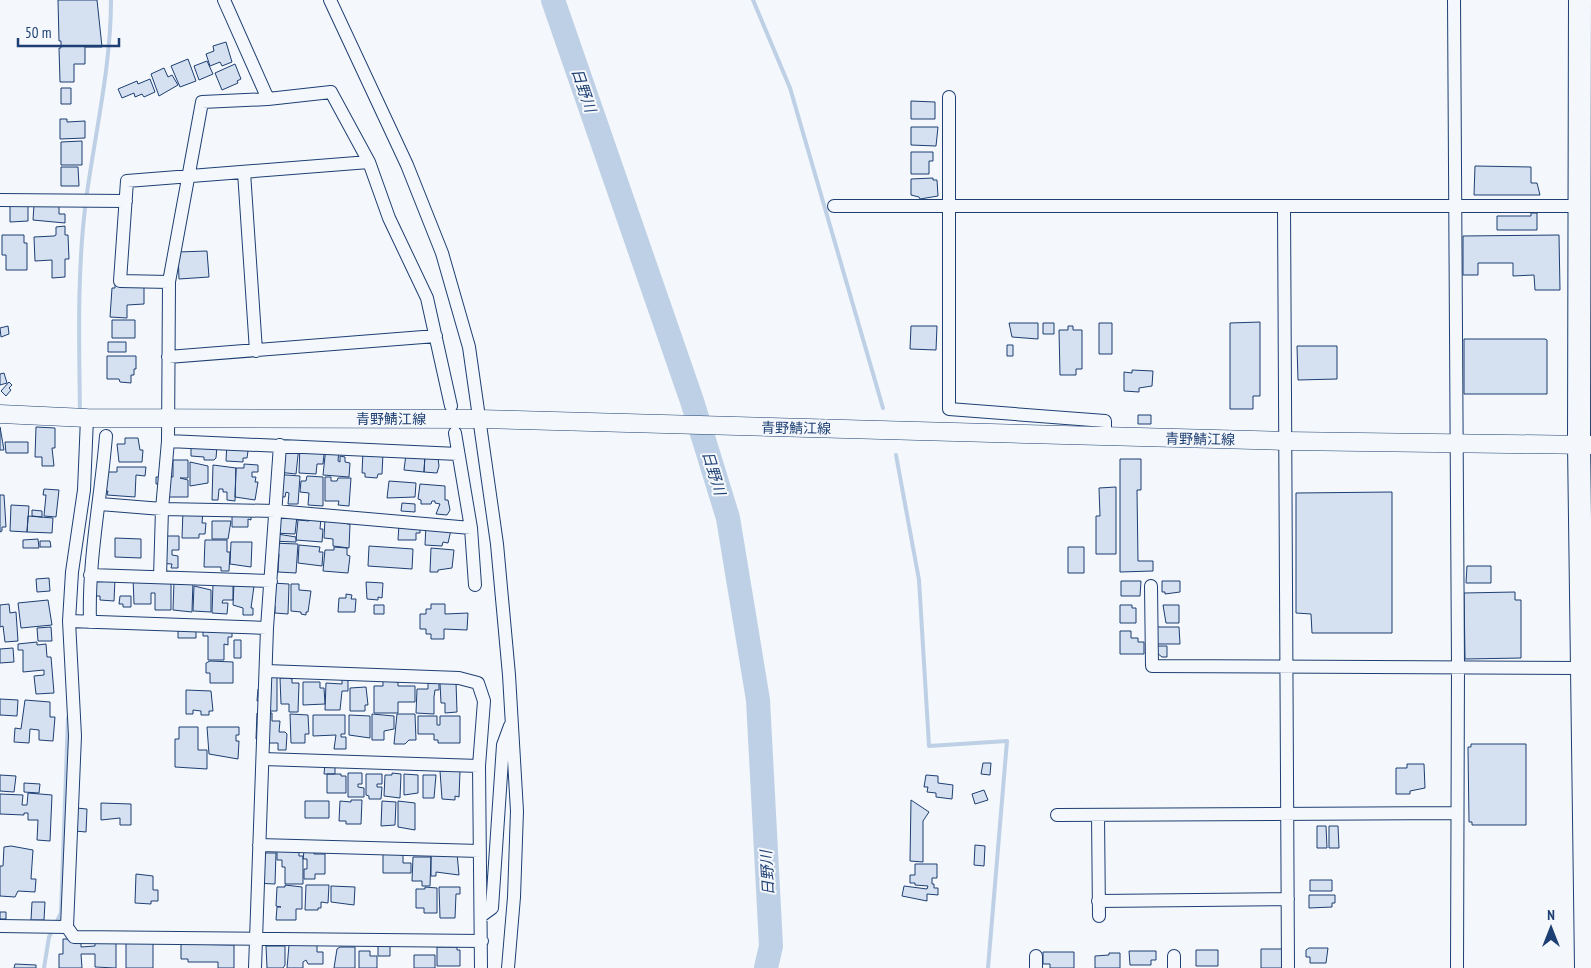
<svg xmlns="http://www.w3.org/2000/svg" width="1591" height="968" font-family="'PT Sans Narrow','Noto Sans JP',sans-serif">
<rect width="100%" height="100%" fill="#f4f7fb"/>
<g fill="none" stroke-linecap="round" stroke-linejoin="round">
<!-- stream -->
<path stroke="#bed0e5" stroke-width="4" d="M753,0l37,88 93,320
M80,413c-1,-71 -3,-143 6,-213 9,-67 25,-133 25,-200
M896,455l23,125 10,166 78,-5 -19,227
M44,968l5,-31 12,-24 7,-195"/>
<!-- river -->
<path stroke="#bed0e5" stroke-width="24" d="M553,0l139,401 36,117 30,182 13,246 -5,22"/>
</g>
<!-- building -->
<path fill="#d5e0f0" stroke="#1d3f73" d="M58,0h39l5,47h-17v17h-11v18h-14l-1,-34h2v-7h-2z
M226,42l6,20 -10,4 -2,-4 -10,4 -4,-12 8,-3 -1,-5z
M188,59l8,22 -16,6 -9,-21z
M207,61l6,13 -14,6 -5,-14z
M235,64l6,15 -4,2 1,2 -16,7 -7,-17z
M164,68l4,9 4,-2 6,10 -19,11 -8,-22z
M150,79l5,13 -11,5 -2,-3 -7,3 -1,-4 -12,5 -4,-9 19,-8 1,3z
M61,88h10v16h-10z
M911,101l24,1v17h-24z
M60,119h7v3l18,-1v17l-25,1z
M911,127h27l-2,19 -25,-1z
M82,141v24h-21v-23z
M911,152h22v9h-4v13h-18z
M1475,166l56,1v16h6l3,12h-66z
M61,167h17l1,19h-18z
M933,178v2h4l1,16 -18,3 -1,-2 -8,-2v-16z
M10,205h18v16l-18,1z
M34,205h25v9h6v9l-32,-3z
M1531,213h6v17h-40v-14h34z
M65,226v9h3l1,24h-4v18l-13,1v-18l-17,1 -1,-24 20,-1 2,-1v-8z
M2,235h22v8h3v27h-21v-15h-4z
M1559,235l1,55h-25l-1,-15 -21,1v-13h-35v12h-15v-39z
M207,251l2,26 -30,2 -1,-27z
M115,285h26l3,2v17l-17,1v13l-17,-1 2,-29h3z
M112,320h23v18h-23z
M1260,322v74h-7v13h-23v-86z
M1009,323h29v16l-26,-2z
M1043,323h11v11h-11z
M1099,323h13v31h-13z
M8,326l1,8 -8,3 -1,-9z
M911,326h26l-1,24 -26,-1z
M1068,326h5v4h9v39h-6v6h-16l-1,-45h9z
M1464,339h81l2,1v54h-83z
M108,342h18v10h-18z
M1007,345h6v11h-6z
M1297,346h40v33l-39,1z
M107,356h29v13h-2v6h-3v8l-11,-1 -1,-3h-12z
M1132,370l21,1 -1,15 -13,2v4l-15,-1v-19l8,1z
M4,373l3,10 -7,2v-11z
M9,382l3,3 -3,3 2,2 -5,6 -5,-5z
M1138,415h13v9h-13z
M0,427l4,23h-4z
M36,427l19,1v20h-3l2,18h-12v-9h-7z
M125,438h13l2,12h3l-1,12h-23l-2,-18h8z
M191,440l26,6 -1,12 -2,2h-10v-3l-13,-1z
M5,442h23v11h-22z
M227,442l21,9 -1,7h-4v4l-17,-1z
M279,444l20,2 -3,28 -18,-2z
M300,445l25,1 -2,18h-6l-1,10 -17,-1z
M326,447l13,2 -1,12 2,1v-6l5,1v5l5,1 -1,14 -26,-2z
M363,451l20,2 -1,21h-4l-1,4 -12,-1v-4h-3z
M406,454l19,1 -1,17 -20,-2z
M425,455l13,3 1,8 -2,7 -13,-1z
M1120,459h21v31h-4l1,71h15v10l-33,1z
M173,460h15v18h-8l8,2v17h-25l-2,-13h-5v-7h17z
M190,462l18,4v17l-18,3z
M244,464l14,1v7h-6v5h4l-1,5h3l-3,18 -20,-3 1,-29h8z
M213,465l23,3 -1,33 -8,-1v-8h-4v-3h-4l-1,11h-6z
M117,467h29l-1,9 -9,-1 -1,22 -28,-2 1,-4h-10l1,-19h18z
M273,474l27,2 -2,28h-10l1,-11 -3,-1 -1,5 -13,-1z
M307,476l16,1v29l-15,-1 1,-12 -9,-1 1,-11h5z
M325,477h6v4h6l1,-3h13l-2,28 -11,-1 1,-4h-14z
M389,481l27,2 -1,14 -28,1z
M420,484l25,2v14h3l2,10 -3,5 -11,-1 4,-10 -5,-1v-2h-3l-1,3h-10v-4l-3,-1z
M1116,487v67h-20v-38h4l-1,-28z
M44,489l15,1 -3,27 -12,-1 2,-21h-3z
M1392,492v141h-80l-1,-19 -15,-1v-120z
M0,495h4l2,32h-4v4l-2,1z
M402,503l13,1v8l-14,-1z
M11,505l18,1 -2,26 -17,-1z
M32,510l10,1v6l-10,-1z
M183,510l20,1 -1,12h4l-1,11h-6v4h-17z
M232,512l19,2v6l-3,-1v8h-16z
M275,514l22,2 -2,18 -21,-1z
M28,516l25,2 -1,15 -25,-1z
M310,517l11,1 -1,11h3l-1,13 -26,-2 2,-20 11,1z
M325,518l22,2v4h3l-1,24 -16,-2v-7l-9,-1z
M212,521h19l-3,18h-16z
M399,524l21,1v8h-4v7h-18z
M426,525l25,5 -3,13 -5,-1 -1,4 -17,-1z
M271,533l25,4v5l-26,-1z
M157,536h22v14h-7v5l6,1v12h-7l1,-4 -16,-1z
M115,538l26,1v19l-26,-1z
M38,539l1,9h-16v-8z
M205,540h22v12h3l-1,19h-8v-4h-17z
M40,541h10l1,6h-11z
M231,542h21l-1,25 -21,-3z
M271,543l27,1 -2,29 -18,-1 1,-18h-9z
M299,545l21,2 -1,5h4l-1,14 -24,-3z
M369,546l44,3 -1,20 -44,-3z
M334,547l13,1v7l3,1 -2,17 -25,-2 2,-21h9z
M1068,547h16v26h-16z
M431,548l23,2 -2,18 -14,2v2h-8z
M1467,566h24v17h-25z
M100,576l15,3 -1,22 -14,-1v-4h-12z
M133,577l38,3v30h-16v-17h-4v11h-17z
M49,578l1,13 -13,1 -1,-13z
M193,580l-1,32 -19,-2 1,-29z
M1121,581h20l-1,15h-19z
M1162,581h18v11l-15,2v-2h-3z
M233,582v18h-10l-1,3h6l-1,11 -15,-1 1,-29z
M366,582l17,1 -1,15 -4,-1v3l-11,-1z
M234,583l20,3 -3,22h2v7h-10v-7l-10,-3z
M272,583l17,1 -1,30 -13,-1v-7h-7z
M291,584h8v6l12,1 -3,21h-2v3l-5,-1v-2l-10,-1z
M194,586l17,4v22l-18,-1z
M1515,592v8h6v58l-56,1 -1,-66z
M346,594l6,1 -1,4h5l-1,13h-17l1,-14h7z
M120,596h11v11h-8v-3h-4z
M48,600l4,25 -31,3 -3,-25z
M9,604l1,9 6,-1 2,29 -13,1 -2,-16 -3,1v-22z
M431,604h14v10l23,-1 -1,17 -23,-1v10h-13v-5h-5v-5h-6v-15h6v-5h5z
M374,605h10v9h-10z
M1120,605h12v3h4v15h-16z
M1163,605h16v18h-13z
M203,625h29v12h-4v8l-4,-1v16h-16v-24h-5z
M178,626h18v12h-18z
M51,627l1,14h-14l-1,-13z
M1157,627h22l1,17h-23z
M1120,631h11v7h7v4h6v12h-24z
M234,640h7v18h-7z
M37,642v3l9,-1 1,13h4l3,36 -18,1 -2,-18 10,-1v-5l-21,2v-22h-5v-6z
M1157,646h10v11h-5l-5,-4z
M13,648l1,14 -14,1v-14z
M210,661l23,1v21h-23v-10h-4v-10z
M270,677h7v34h-13v-10h-7l1,-12z
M280,678h8l4,1v4h7l-1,29h-9v-8h-8z
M342,679h6v12h-6l-2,19h-15l1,-27 16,1z
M383,680l15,2v4h17v16h-17v11h-24v-27h9z
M303,682h17v6h4l1,16 -22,1z
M428,682h11v8h-4l-1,7v17l-18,-1 1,-24h11z
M456,682l1,30 -12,1v-10h-4l-1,-20z
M366,687l2,18h-3v6h-15v-23z
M186,690l25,1 2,20h-4v4h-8v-4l-8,-1v4h-7z
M0,699l18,1 -1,16 -17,-1z
M25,700l25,2v15h5l-2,24 -14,-1v-10l-9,-1 -1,14 -15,-1 1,-14 6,1z
M257,713h15v8h8l-1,11h6l2,2 -1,16h-8v-7h-17v-4h-5z
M290,714l18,1 1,19h-4v9h-14z
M372,714l22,2v13l-10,2v9h-12z
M397,714h18l1,26h-7l-4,4h-11z
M313,715h32v19h-4v3h5v12h-12l2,-14 -23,1z
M349,715l21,1v22l-21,-3z
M418,716h19v9h3v-9h20v27h-22v-3h-4v-6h-16z
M179,727h19v23h9v19l-32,-2v-28h4z
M207,727h32v8h-3v6h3l-1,18 -29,-5z
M1471,744h55v81h-54v-3h-3l-1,-75h3z
M983,763h8l-1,12 -9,-1z
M325,764h10v10h-11z
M1407,764h17l1,24 -15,3v3h-14v-26h11z
M440,771h20l-1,26 -4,-1v4l-13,-1z
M348,773h14v11h-4v3l6,1v9h-16z
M392,773l9,1 -1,24 -16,-2 1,-21h7z
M327,774h14v2h5v17h-19z
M366,774h16v10h-5v3h5l-1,12h-12v-3l-3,-1z
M404,774l14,1v18l-14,2z
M0,775l16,1 -2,16 -14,-1z
M423,775h13l-2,23h-11z
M926,775l12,1v7l15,2 -1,14 -16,-2v-4l-9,-1 1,-5h-4z
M24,783l16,1 -1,9 -15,-1z
M984,790l4,10 -13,4 -3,-10z
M28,793l24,2 -2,46 -13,-1 1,-20h-10v-7h-4v2l-24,-1v-20l23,1 -1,10h5z
M351,800h11l-1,24h-15v-3h-7l1,-20 11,1z
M911,800l18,12 -6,9v41l-13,-1z
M305,801h24v17h-24z
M382,801l14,1 -1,23 -14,1z
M398,801l17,2v27l-17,-3z
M101,803l30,1v21h-11v-7l-19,2z
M76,808l11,1 -1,23 -11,-1z
M1317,826h9l1,22h-10z
M1329,826h9l1,22h-10z
M975,845l10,1 -1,20 -10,-1z
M11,846l22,4 -2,29h5l-1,13 -17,-1 -3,6 -15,-1v-30h3l1,-19z
M277,849l22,2v5h4v28h-18v-17h-3v-7h-5z
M304,851h10v3h11v20h-10v5h-11v-10h3v-10h-4z
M431,851l26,2 2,22 -23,-3v4h-5z
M254,853h22l-1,31 -21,-1z
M383,853l20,2v8h8v10h-28z
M413,857h18l-1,29h-8v-5h-10z
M915,864h22v14h-5v6h2v4h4v7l-11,-1v7l-25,-5 2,-10 23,3 1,-3 -13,-1v-2h-5v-8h5z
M136,874l17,2v14h5v11h-7v3l-16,-1z
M1310,880h22v11h-22z
M285,885l17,2v22h-6v11h-20l1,-13h4l-5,-1 1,-19h8z
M306,885h23l-1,18 -7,-1v6h-3v2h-13z
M331,886l24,1 -1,18 -23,-3z
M425,887l12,1v25h-13v-5h-8v-19h9z
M439,887h21v7h-4l-1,24h-15z
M1309,895h26v8h-3v4l-23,1z
M32,902h13l-1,18h-13z
M0,912h6v7h-6z
M63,939h18v8l14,-1v-5l21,-1v28l-21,-1v-13h-14l1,14h-23v-14h4z
M126,943h27v25h-27z
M181,944l53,1v23h-16v-6h-30v-3h-7z
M289,945h28v7h6v12h-15l-2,-4 -3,2v6h-16z
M266,946h19v19l-2,3h-16z
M378,946h12v10h-12z
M340,947h15v21h-21l3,-19z
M437,947h20v3h3v16h-23z
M1309,948h19l-2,15h-16v-6h-4v-7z
M1261,949h22v19h-22z
M1196,950h22v16h-22z
M359,951h11v5h7v12h-18z
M1129,951h27v9h-5v5h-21z
M1043,952h31v16h-24v-4h-7z
M1109,953h11v15h-25v-12l14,-1z
M414,955h21v13h-21z
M15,964l21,1v3h-22z"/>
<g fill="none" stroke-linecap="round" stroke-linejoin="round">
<!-- street casing -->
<g stroke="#1d3f73" stroke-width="14">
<path id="street" d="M224,0l44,99
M330,0l77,165 35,88 27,94 28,197 12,131 8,136 -3,86 -6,71
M1454,0l4,666 -1,302
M949,97v312l156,12v15
M244,172l12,179
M0,200l126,1
M834,206h745
M1284,206l4,762
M169,282l-49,-1 7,-100 242,-19
M168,357l268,-21
M87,418l-3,72 -12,82 -3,49 6,115 -8,191 7,10 408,4
M455,433l16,95 4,57
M168,441l290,13
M100,504l62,5 114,2 195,17
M90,575l181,6
M160,577l2,-68 6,-68 1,-159 33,-180 66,-3 63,-7 38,70 20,56 38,80 24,108
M1151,586l1,80 429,2
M69,621l198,7
M90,622c-2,-63 11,-124 16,-186
M266,671l193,7 19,5 6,18 -5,65 2,202
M263,759l216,7
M1057,815l400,-2
M1098,815l1,101
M259,845l221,6
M1098,901l190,-2
M481,916l11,-8 11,-163 7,-19
M0,926l67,1
M1036,956v12
M255,968l12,-340 13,-183
M1174,968v-12"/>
</g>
<!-- secondary casing -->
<g stroke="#1d3f73" stroke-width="19">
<path id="secondary" d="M0,414l87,4 391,1 808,22 305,4"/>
</g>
<!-- highway casing -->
<g stroke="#1d3f73" stroke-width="24">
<path id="highway" d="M1580,0l-1,444 7,524"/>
</g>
<!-- street -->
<use href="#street" stroke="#f4f7fb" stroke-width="12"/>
<!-- secondary -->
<use href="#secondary" stroke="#f4f7fb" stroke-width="18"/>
<!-- highway -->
<use href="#highway" stroke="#f4f7fb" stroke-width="22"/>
</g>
<g text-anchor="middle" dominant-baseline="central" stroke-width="4" stroke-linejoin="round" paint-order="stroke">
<!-- street labels -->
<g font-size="14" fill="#1d3f73" stroke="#f4f7fb">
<text x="391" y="419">青野鯖江線</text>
<text transform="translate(796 428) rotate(1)">青野鯖江線</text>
<text transform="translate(1200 439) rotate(1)">青野鯖江線</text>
</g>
<!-- water labels -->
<g font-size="15" font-style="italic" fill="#1d3f73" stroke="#f4f7fb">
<text transform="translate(584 90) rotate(71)">日野川</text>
<text transform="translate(714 473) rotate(73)">日野川</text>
<text transform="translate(767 873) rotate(-93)">日野川</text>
</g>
</g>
<!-- north arrow -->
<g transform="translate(1551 928)" stroke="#f4f7fb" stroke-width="4" paint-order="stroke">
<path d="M0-4L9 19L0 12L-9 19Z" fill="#1d3f73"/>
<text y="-8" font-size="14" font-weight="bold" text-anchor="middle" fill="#1d3f73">N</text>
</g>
<!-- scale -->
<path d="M18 38v8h101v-8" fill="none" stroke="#1d3f73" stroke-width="2.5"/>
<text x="25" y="38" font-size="15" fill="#1d3f73" stroke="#f4f7fb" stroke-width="4" paint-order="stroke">50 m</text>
</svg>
